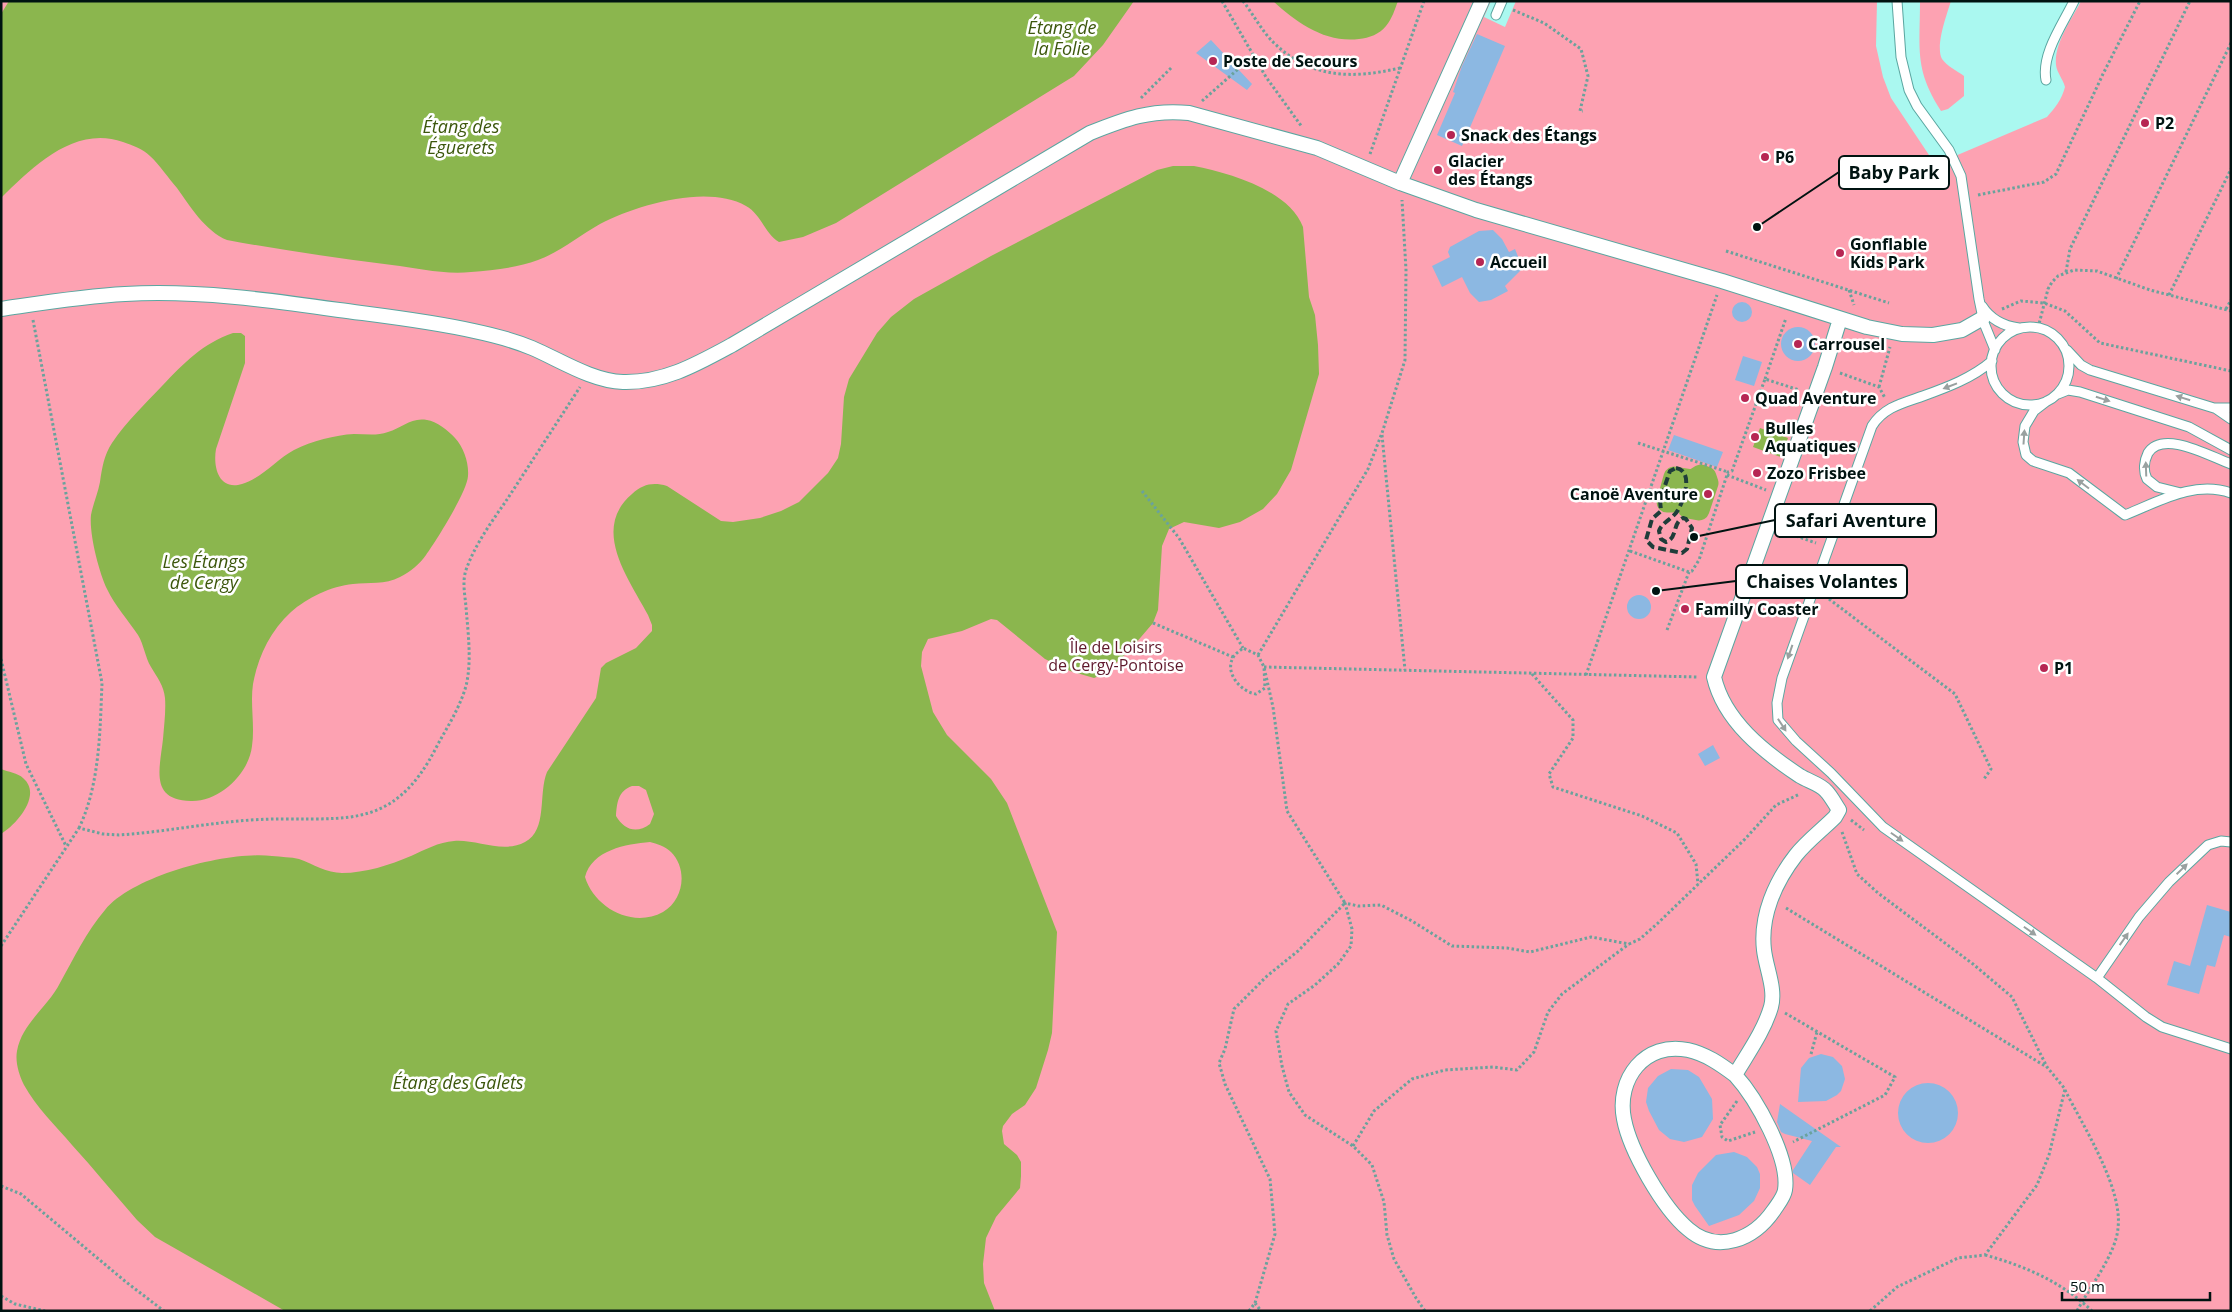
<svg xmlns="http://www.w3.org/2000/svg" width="2232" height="1312" font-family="'Open Sans',sans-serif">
<rect width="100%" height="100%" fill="#aaf8f0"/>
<!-- green -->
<path fill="#fda2b2" d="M1,1h1490l-7,16 21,10 11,-26h361l-1,45 7,31 8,21 40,60 1,12 -6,7 -2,6h3l13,-9 1,-12 106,-45c8,-9 15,-18 18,-30 -2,-8 -8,-14 -9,-22 -2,-22 16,-46 25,-64h150v1310h-2230z
M1920,1h31c-4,13 -16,45 -9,58 5,7 15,12 22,17v20l-16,13 -7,2c-27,-42 -21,-62 -21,-110z"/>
<!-- water -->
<path fill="#8bb64e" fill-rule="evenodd" d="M9,1h1125l-31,44 -29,31 -238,147 -33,14 -24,5c-14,-8 -18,-28 -33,-36 -39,-22 -109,-1 -146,18 -21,12 -40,28 -62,36 -21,8 -45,10 -67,12 -26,3 -54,-4 -79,-7 -56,-7 -111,-15 -165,-25 -22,-9 -37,-34 -50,-52 -9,-10 -17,-23 -27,-32 -7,-7 -18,-11 -27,-14 -49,-17 -90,25 -122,56v-184z
M1273,1h125c-3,8 -6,18 -12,25 -6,8 -17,12 -27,13 -34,4 -62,-16 -86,-38z
M1194,166c35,7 95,24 109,61l6,70 6,18 3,30 1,29 -28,96 -14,24 -14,15 -23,13 -21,6 -35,-6 -15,7 -7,17 -4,64 -5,13 -24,28 -25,23 -10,4 -24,-7 -25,-12 -48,-39 -6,-1 -29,12 -34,8 -6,13 -1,14 12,46 14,23 44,44 16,24 50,129 -5,101 -4,17 -12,38 -11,17 -13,9 -9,12 -1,5 2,13 13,11 4,7v14l-1,12 -24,29 -10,21 -3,26 1,19 11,28h-710l-130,-74 -18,-17c-22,-25 -43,-51 -65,-75 -16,-19 -36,-38 -48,-60 -5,-10 -9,-23 -7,-34 5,-28 31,-44 43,-68 14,-25 26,-51 45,-73 29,-35 123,-59 167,-54 9,1 19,1 27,3 14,5 28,14 43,14 23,0 48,-8 69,-17 13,-6 28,-14 43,-15 22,-2 49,13 71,1 23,-12 13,-48 22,-70l49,-74 5,-30 5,-5 30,-15 16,-17v-6l-4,-10c-20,-37 -57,-86 -16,-121 11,-10 21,-12 35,-8l54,35 12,1 27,-4 21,-7 18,-9 29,-29 10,-15 3,-14 3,-47 5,-18 28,-46 14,-16 23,-18 77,-43 166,-86 16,-4zM632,786h7l7,4 8,24 -4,10c-13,10 -26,6 -34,-8 1,-13 2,-25 16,-30zM650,842c7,2 15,4 21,10 17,17 13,48 -8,60 -31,17 -69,-5 -78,-35 7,-27 41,-33 65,-35z
M233,333h8l4,3v27l-29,86c-3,17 2,42 26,35 20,-6 35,-25 52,-34 18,-9 41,-15 60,-16 12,0 23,2 34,-2 14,-4 23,-15 39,-12 9,1 22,11 28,18 9,10 14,25 13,38 -1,16 -32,65 -42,79 -6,9 -16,17 -26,22 -15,8 -31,5 -47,7 -22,2 -46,14 -62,28 -21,19 -33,45 -38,72 -3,20 2,42 -1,62 -3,28 -33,56 -61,55 -42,-1 -31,-33 -28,-62 1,-13 3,-28 2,-41 -1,-12 -8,-21 -14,-31 -6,-10 -7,-22 -13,-32 -10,-15 -23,-29 -31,-46 -8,-17 -18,-55 -16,-74 2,-11 7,-22 9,-33 2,-14 4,-27 12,-39 14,-21 33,-39 50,-57 21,-22 41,-43 71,-53z
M1760,428l28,10 -7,19 -28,-10z
M1,769c7,3 17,4 22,9 20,17 -7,47 -22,56z"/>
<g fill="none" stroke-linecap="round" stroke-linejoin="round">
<!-- canal -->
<path stroke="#8bb64e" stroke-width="21" d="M1701,475l5,2 2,6 -9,27 -11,-2 1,-16 -13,-2 -4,12h-5l7,-25 19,3z"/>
</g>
<!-- building -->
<path fill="#8cb8e2" d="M1477,34l28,12 -43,100 -25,-11 18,-42 -2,-1 9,-26z
M1211,40l41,44 -5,6 -51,-37z
M1493,230l9,9 7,13 6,-3 4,10 2,11 -16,16 3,5 -17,9 -12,2 -9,-9 -8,-16 -20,10 -10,-21 18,-9 -2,-5 2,-5 29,-16z
M1732 312a10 10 0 1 1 20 0a10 10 0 1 1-20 0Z
M1781 344a17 17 0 1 1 34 0a17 17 0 1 1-34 0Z
M1743,356l19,6 -8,24 -19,-6z
M1674,435l49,17 -6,15 -49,-17z
M1627 607a12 12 0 1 1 24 0a12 12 0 1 1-24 0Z
M1713,745l7,13 -15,8 -7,-12z
M2207,905l24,7v25l-7,-2 -9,32 -8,-2 -8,29 -32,-9 7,-24 16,5z
M1821,1054l12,3 9,9 3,13 -4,12 -4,4 -11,6 -28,1 3,-34 8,-10z
M1671,1069l17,1 11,7 13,22 1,20 -11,18 -18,5 -14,-3 -11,-9 -10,-19 -3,-9 2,-14 10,-12z
M1898 1113a30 30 0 1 1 60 0a30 30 0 1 1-60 0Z
M1780,1104l61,43h-5l-26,38 -17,-12v-3l19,-29 -27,-7 -4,-2 -4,-10z
M1734,1152l13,5 10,10 3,7v14l-6,13 -15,14 -30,11 -14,-20 -3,-6v-15l6,-12 18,-18z"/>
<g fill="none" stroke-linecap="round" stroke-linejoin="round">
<!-- service casing -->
<g stroke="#5aa6a0" stroke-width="11">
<path id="service" d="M1897,1l4,56 8,33 8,16 32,44 12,26 18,123 5,24 11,27
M1496,15l6,-14
M2046,80c-5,-26 17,-56 28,-79
M1982,306c9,14 21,20 37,22
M1991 366a39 39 0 1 1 78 0a39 39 0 1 1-78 0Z
M2067,350l14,15 9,5 124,38h17
M1992,361c-20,17 -44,26 -69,35 -20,7 -39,11 -51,30l-90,252 -5,25 1,17 18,21 35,32 52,54 214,151 49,39 16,10 69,22
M2058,394l10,-4 12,2 109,35 42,23
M2047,401l-13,10 -9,15 -2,16 3,13 7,6 36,12 56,42c33,-13 69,-35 106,-22
M2215,408l16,11
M2181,493l-24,-6 -10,-8c-4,-8 -3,-18 1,-26 15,-24 63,4 83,11
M2097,978l42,-61 30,-35 39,-37 13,-4 10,1"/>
</g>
<!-- pedestrian casing -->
<g stroke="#5aa6a0" stroke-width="16">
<path id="pedestrian" d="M1400,183l82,-182
M1,309c41,-6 83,-13 124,-15 72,-4 144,6 214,16 45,6 91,11 135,21 19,4 39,9 58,17 28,12 60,33 91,34 41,1 74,-18 109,-37l358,-212c35,-14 61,-24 99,-20l128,35 83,35 76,27 246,71 145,46 35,7 31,1 29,-5 21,-12
M1735,1075c21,23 55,83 50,115 -1,7 -7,14 -11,20 -20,29 -56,45 -86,19 -25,-21 -58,-78 -64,-110 -8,-40 21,-78 64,-69 18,4 32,14 47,25 13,-22 29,-44 36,-68 5,-18 -5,-39 -7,-57 -4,-34 11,-68 32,-95 11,-14 26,-25 39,-38l4,-7c-4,-6 -8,-14 -13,-19 -6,-7 -18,-10 -26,-15 -36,-24 -76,-55 -86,-99l111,-310 15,-48"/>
</g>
<!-- path -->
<path stroke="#6aa29c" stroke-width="3" stroke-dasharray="2.5 2.5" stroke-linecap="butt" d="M1222,1l44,76 36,50
M1243,1c10,13 19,30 30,41 37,37 80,37 127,26
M1513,10l31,13 37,26 7,27 -8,35h3
M1141,98l31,-31
M1202,101l52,-46
M1370,154l54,-153
M1978,195l66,-13 12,-8 47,-100 37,-73
M1726,251l163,52
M2066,272l4,-23 120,-248
M2116,279l115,-236
M1849,290l5,15
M2169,295l62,-126
M2002,309l19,-8 23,2 21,8 35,32 131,28
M2226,309l5,-9
M33,320l69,363c-2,47 -2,101 -23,145
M2038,328l10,-39 4,-7 6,-6 16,-6 23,1 53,19 81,21
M1840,373l39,14 6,11
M1765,379l21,-61
M1879,387l11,-40
M1382,435l23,235
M1638,443l90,29
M1727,475l39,15
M1142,491l37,47 64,110
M1782,531l34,12
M1630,551l59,21 3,-1 7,-11 28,-85 1,-3 4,-1 33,-92 34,11
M1825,596l130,98 36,75 -7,10
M1153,623l80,34
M1667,630l22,-58
M1258,655l110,-186 14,-36 23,-73 1,-90 -4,-70
M1,659l25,105 40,82
M1264,667l434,10
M1532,674l41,46v18l-24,36 4,13 89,29 35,17 19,31 2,20
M1586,675l131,-380
M1851,820l13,10
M1842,832l15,42 21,19 95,71 39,33 35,70 18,22 -16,66 -12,30 -52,70 -27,3 -61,29 -27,24
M1786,908l259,158
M1,946l78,-118 24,6 16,1c45,-3 88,-12 132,-15 87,-6 140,19 187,-76 10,-18 22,-37 28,-58 6,-25 2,-53 0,-79 -1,-12 -4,-25 0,-37 9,-26 27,-50 42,-72 24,-37 48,-74 72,-111
M1785,1013l110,64 -10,18 -92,47
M1811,1054l6,-22
M2065,1090c18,36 58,98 53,138 -2,26 -29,60 -41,83
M1737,1101l-17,24 2,12 6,4 27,-9
M1353,1146l21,-35 38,-32 33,-9 48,-3 24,3 17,-18 14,-40 14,-18 67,-50
M1,1186l20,8 105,88 38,29
M1985,1255c40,11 77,27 107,56
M1,1296l14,8 30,7
M1255,1303l6,8
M1249,1311l6,-8 20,-69 -5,-55 -45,-95 -6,-21 6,-14 9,-40 33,-33 31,-25 47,-48 -58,-92 -14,-104 -9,-40 -6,-12 -15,-7c-3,3 -7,5 -9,8 -11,16 7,36 22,38l9,-6 -1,-21
M1425,1311l-9,-13 -22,-39 -7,-24 -3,-33 -12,-37 -19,-19 -48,-31 -16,-23 -7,-26 -6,-35 12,-27 27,-19 23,-21 13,-18 1,-17 -7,-26 13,3 23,-1 31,16 40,25 55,2 23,4 61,-15 38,7 11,-5 18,-16 87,-84 31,-34 24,-11"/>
<!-- service -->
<use href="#service" stroke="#fff" stroke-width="9"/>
<!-- pedestrian -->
<use href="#pedestrian" stroke="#fff" stroke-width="14"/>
<!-- rail -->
<path stroke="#1f3d3a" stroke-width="4" stroke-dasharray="8 4" stroke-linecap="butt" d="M1676,468c18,3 8,32 2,42 -5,9 -16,12 -19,21l2,8 5,3c12,-4 6,-19 17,-24l3,1 6,9 -5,21 -5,4 -29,-6 -7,-7 6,-21 9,-8 -1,-11 10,-29z"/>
</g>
<!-- one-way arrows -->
<defs><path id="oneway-solid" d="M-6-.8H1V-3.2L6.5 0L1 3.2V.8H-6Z" transform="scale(1.25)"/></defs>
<g fill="#99a1a0">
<use href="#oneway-solid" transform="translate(1950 386) rotate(159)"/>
<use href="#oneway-solid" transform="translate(2183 398) rotate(-163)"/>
<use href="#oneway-solid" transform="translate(2103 399) rotate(18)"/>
<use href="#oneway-solid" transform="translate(2024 437) rotate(-86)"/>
<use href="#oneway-solid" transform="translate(2146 469) rotate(-92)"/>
<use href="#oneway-solid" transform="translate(2083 484) rotate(-143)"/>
<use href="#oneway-solid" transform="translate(1790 652) rotate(109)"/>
<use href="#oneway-solid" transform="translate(1782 725) rotate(57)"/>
<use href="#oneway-solid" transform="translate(1897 837) rotate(35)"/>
<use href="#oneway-solid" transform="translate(2182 869) rotate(-44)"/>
<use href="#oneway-solid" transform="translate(2030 931) rotate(35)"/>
<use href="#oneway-solid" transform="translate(2124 939) rotate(-55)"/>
</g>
<!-- markers -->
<g fill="#b62653" stroke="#fff" stroke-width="2">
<circle cx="1213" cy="61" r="5"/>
<circle cx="2145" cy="123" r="5"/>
<circle cx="1451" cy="135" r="5"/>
<circle cx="1765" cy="157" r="5"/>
<circle cx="1438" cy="170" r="5"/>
<circle cx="1840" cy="253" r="5"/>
<circle cx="1480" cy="262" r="5"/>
<circle cx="1798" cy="344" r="5"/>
<circle cx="1745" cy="398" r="5"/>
<circle cx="1755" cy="437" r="5"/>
<circle cx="1757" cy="473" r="5"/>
<circle cx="1708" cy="494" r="5"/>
<circle cx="1685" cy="609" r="5"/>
<circle cx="2044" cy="668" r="5"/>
</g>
<g text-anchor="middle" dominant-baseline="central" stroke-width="5" stroke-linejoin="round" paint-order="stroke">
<!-- poi labels -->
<g font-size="16" font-weight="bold" fill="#001311" stroke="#fff" text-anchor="start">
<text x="1223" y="61">Poste de Secours</text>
<text x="2155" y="123">P2</text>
<text x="1461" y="135">Snack des Étangs</text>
<text x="1775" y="157">P6</text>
<text x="1448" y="161">Glacier<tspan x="1448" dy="18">des Étangs</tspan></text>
<text x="1850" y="244">Gonflable<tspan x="1850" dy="18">Kids Park</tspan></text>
<text x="1490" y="262">Accueil</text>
<text x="1808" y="344">Carrousel</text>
<text x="1755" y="398">Quad Aventure</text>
<text x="1765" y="428">Bulles<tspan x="1765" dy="18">Aquatiques</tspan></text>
<text x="1767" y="473">Zozo Frisbee</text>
<text x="1698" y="494" text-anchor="end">Canoë Aventure</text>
<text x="1695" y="609">Familly Coaster</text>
<text x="2054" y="668">P1</text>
</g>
<!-- park labels -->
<g font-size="16" fill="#5f182b" stroke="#fff">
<text x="1116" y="647">Île de Loisirs<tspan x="1116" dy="18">de Cergy-Pontoise</tspan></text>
</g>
<!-- water labels -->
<g font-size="18" font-style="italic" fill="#3c570c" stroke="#fff">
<text x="1062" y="27">Étang de<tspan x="1062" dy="21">la Folie</tspan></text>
<text x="461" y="126">Étang des<tspan x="461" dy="21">Éguerets</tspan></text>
<text x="204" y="561">Les Étangs<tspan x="204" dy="21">de Cergy</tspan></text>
<text x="458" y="1082">Étang des Galets</text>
</g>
</g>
<!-- callouts -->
<path fill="none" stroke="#001311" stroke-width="2" d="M1757 227L1839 172M1694 537L1775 520M1656 591L1736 581"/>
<g fill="#001311" stroke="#fff" stroke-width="2">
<circle cx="1757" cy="227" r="5"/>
<circle cx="1694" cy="537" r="5"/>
<circle cx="1656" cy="591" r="5"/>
</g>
<g fill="#fff" stroke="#001311" stroke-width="2">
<rect x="1839" y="156" width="110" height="33" rx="5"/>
<rect x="1775" y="504" width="161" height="33" rx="5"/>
<rect x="1736" y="565" width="171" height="33" rx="5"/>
</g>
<g font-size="18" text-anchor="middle" font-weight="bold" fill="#001311">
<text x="1894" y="179">Baby Park</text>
<text x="1856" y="527">Safari Aventure</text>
<text x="1822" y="588">Chaises Volantes</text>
</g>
<!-- border -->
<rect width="2232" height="1312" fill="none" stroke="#001311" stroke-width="5"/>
<!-- scale -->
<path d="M2062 1292v8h148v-8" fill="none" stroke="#001311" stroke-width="2.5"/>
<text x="2070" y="1292" font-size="15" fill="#001311" stroke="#ffffff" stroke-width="4" paint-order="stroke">50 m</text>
</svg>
